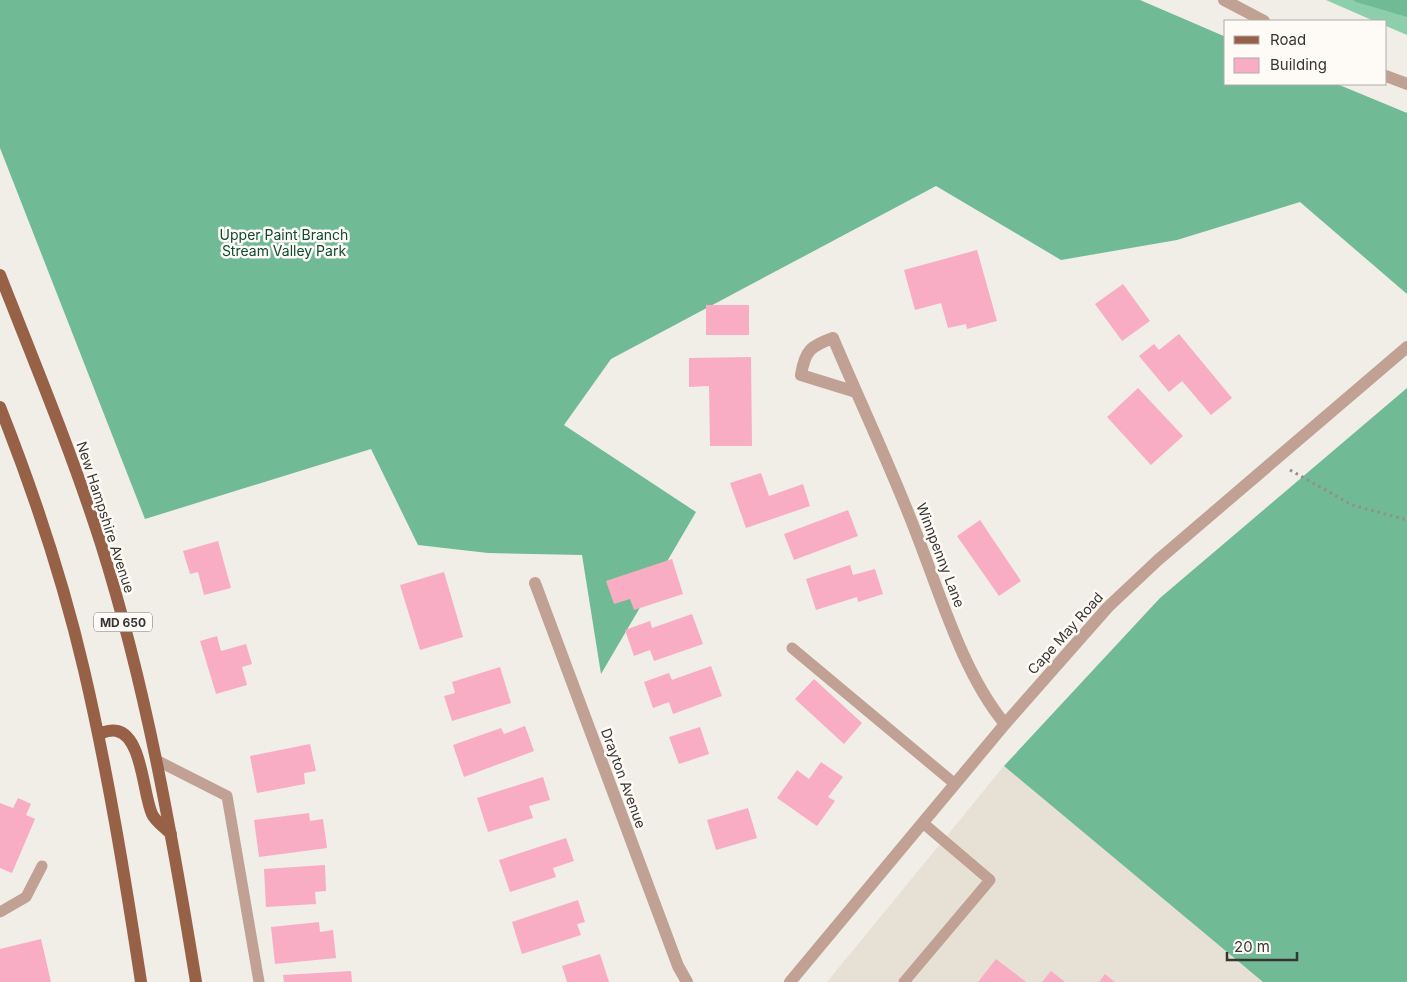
<svg xmlns="http://www.w3.org/2000/svg" width="1407" height="982" font-family="Inter,sans-serif">
<rect width="100%" height="100%" fill="#f1ede7"/>
<!-- built -->
<path fill="#e7e0d4" d="M1004,766l259,216h-436z"/>
<!-- green -->
<path fill="#8dcfad" d="M1326,0h81v35l-21,-9v-5h-12z"/>
<!-- forest -->
<path fill="#70bb96" d="M0,0h1140l86,37v47h111l70,29v181l-107,-92 -123,38 -116,20 -125,-74 -325,173 -47,66 132,87 -95,162 -19,-119 -94,-2 -70,-8 -47,-96 -226,70 -145,-371z
M1353,0h54v17l-51,-15z
M1407,388v594h-144l-259,-216 156,-168z"/>
<!-- building -->
<path fill="#f9adc4" d="M977,250l20,71 -30,8 -1,-5 -18,4 -7,-25 -26,7 -11,-40z
M1123,284l27,37 -28,20 -27,-37z
M706,305h43v30h-43z
M1179,334l53,64 -21,17 -29,-34 -13,11 -30,-36 15,-12 5,6z
M751,357l1,89h-42l-1,-60 -20,1v-29z
M1138,388l45,48 -32,29 -44,-48z
M761,473l8,23 34,-12 7,22 -64,22 -16,-45z
M848,510l10,26 -64,24 -10,-26z
M980,520l41,61 -22,15 -42,-60z
M218,541l13,47 -27,7 -6,-23 -8,2 -7,-23z
M672,559l11,35 -49,16 -4,-11 -16,5 -8,-23z
M850,565l3,10 22,-6 8,25 -25,8 -1,-5 -41,13 -10,-31z
M444,572l19,65 -43,13 -20,-65z
M692,614l11,30 -49,17 -4,-11 -16,6 -9,-26 25,-9 2,7z
M217,636l4,15 25,-7 6,20 -10,3 5,18 -31,9 -16,-53z
M711,666l11,30 -49,18 -4,-12 -16,6 -9,-26 25,-9 3,7z
M500,667l11,36 -59,18 -8,-25 11,-3 -3,-11z
M814,679l48,44 -18,21 -49,-45z
M525,726l9,25 -70,26 -11,-32 48,-17 3,6z
M700,727l9,27 -30,10 -10,-27z
M310,744l6,27 -12,2 1,11 -48,9 -7,-37z
M821,762l22,15 -15,20 7,4 -18,25 -40,-28 20,-28 12,9z
M543,777l7,23 -21,6 4,12 -45,14 -11,-34z
M18,798l13,6 -5,11 9,4 -23,54 -12,-5v-65l13,5z
M748,808l9,30 -41,12 -9,-30z
M309,813l1,8 13,-2 4,29 -68,9 -5,-37z
M566,838l8,23 -21,7 3,9 -46,15 -11,-32z
M325,865l1,26 -11,1 1,12 -50,3 -2,-38z
M578,900l7,22 -8,2 4,11 -59,19 -10,-32z
M319,922l1,10 13,-2 3,28 -61,6 -4,-37z
M41,939l10,43h-51v-33z
M600,954l9,28h-42l-5,-16z
M996,959l30,23h-48z
M351,971l1,11h-68l-1,-7z
M1051,971l14,11h-23z
M1105,974l10,8h-16z"/>
<g fill="none" stroke-linecap="round" stroke-linejoin="round">
<!-- path -->
<path stroke="#928f8c" stroke-width="3" stroke-dasharray="2.5 4" stroke-linecap="butt" d="M1290,470l62,35 55,15"/>
<!-- service -->
<path stroke="#c0a193" stroke-width="11" d="M792,648l163,136
M158,761l69,35 32,186
M0,912l26,-15 16,-31
M904,982l86,-102 -67,-57"/>
<!-- minor -->
<path stroke="#c0a193" stroke-width="12" d="M856,392l-55,-17c4,-25 10,-29 32,-37 27,64 57,127 82,192 25,63 47,142 90,194
M535,583l143,383 9,16
M790,982l215,-258 103,-117 50,-47 249,-213"/>
<!-- tertiary -->
<path stroke="#c0a193" stroke-width="12" d="M1224,0l40,21
M1386,76l21,8"/>
<!-- primary -->
<path stroke="#966147" stroke-width="12" d="M0,275c35,89 72,178 101,269 45,143 71,290 95,438
M0,407c34,86 63,173 84,263 24,103 41,207 57,312
M98,734c6,-2 13,-5 19,-3 25,5 26,63 35,83 3,7 13,14 19,20"/>
</g>
<g text-anchor="middle" dominant-baseline="central" stroke-width="5" stroke-linejoin="round" paint-order="stroke">
<!-- shield labels -->
<rect fill="#fefaf5" stroke="#73716e" stroke-width="1" x="94" y="612.5" width="58" height="19" rx="4"/>
<g font-size="12" font-weight="bold" fill="#383634">
<text x="123" y="622">MD 650</text>
</g>
<!-- park labels -->
<g font-size="14" fill="#0d4a32" stroke="#fefaf5">
<text x="284" y="234">Upper Paint Branch<tspan x="284" dy="16">Stream Valley Park</tspan></text>
</g>
<!-- street labels -->
<g font-size="14" fill="#383634" stroke="#fefaf5">
<text transform="translate(106 517) rotate(72)">New Hampshire Avenue</text>
<text transform="translate(941 555) rotate(69)">Winnpenny Lane</text>
<text transform="translate(1065 633) rotate(-48)">Cape May Road</text>
<text transform="translate(624 778) rotate(70)">Drayton Avenue</text>
</g>
</g>
<!-- legend -->
<rect x="1224" y="20" width="162" height="65" fill="#fefaf5" stroke="#afaca8"/>
<rect x="1234" y="36" width="25" height="8" fill="#966147" stroke="#afaca8"/>
<text x="1270" y="45" font-size="15" fill="#383634">Road</text>
<rect x="1234" y="58" width="25" height="15" fill="#f9adc4" stroke="#afaca8"/>
<text x="1270" y="70" font-size="15" fill="#383634">Building</text>
<!-- scale -->
<path d="M1227 952v8h70v-8" fill="none" stroke="#383634" stroke-width="2.5"/>
<text x="1234" y="952" font-size="15" fill="#383634" stroke="#fefaf5" stroke-width="4" paint-order="stroke">20 m</text>
</svg>
